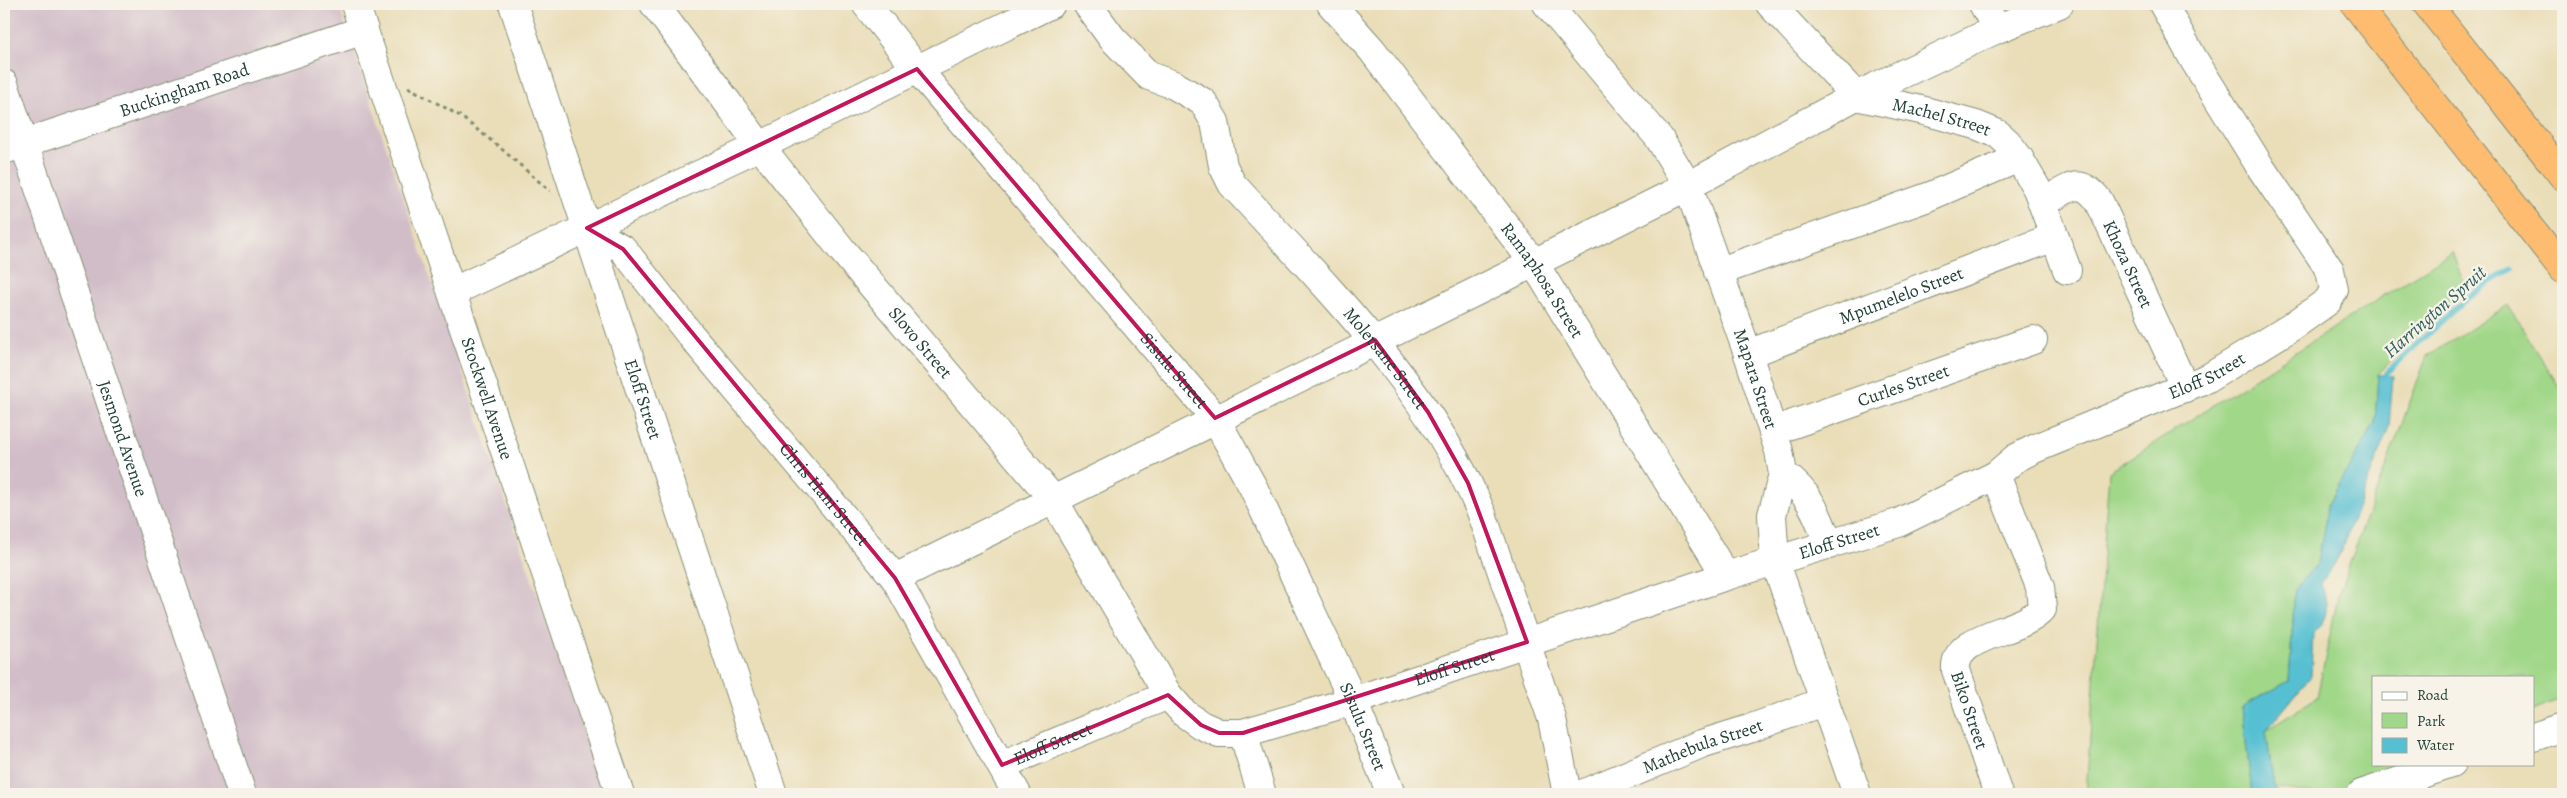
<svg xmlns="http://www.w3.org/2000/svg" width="2567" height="798" font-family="Alegreya,serif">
<rect width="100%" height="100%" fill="#f7f3e8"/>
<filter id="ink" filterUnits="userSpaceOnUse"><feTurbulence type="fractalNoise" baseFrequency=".02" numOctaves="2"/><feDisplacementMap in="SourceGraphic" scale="10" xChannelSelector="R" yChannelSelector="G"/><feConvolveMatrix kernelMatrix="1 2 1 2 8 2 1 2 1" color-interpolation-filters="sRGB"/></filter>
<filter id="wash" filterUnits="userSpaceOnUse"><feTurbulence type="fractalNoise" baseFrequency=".0096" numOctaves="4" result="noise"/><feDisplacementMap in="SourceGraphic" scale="20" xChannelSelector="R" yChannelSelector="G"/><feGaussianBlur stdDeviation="1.12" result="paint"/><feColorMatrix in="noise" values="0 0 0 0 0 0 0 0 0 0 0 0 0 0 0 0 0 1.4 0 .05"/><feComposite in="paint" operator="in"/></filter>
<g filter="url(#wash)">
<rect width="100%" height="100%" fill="#eadeb9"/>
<!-- industrial -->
<path fill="#d1bdc8" d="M4,4h334l266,790h-600z"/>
<!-- green -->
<path fill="#a0d788" stroke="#608a5e" d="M2452,252l13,35 -87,87 -3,49 -47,81 -10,59 -23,25 -6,93 -47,26 10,87h-166l23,-322z
M2508,305l55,88v305l-30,12v-33h-160v87h28l-72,30h-18l-37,-7 -8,-56 51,-34 22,-105 88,-236z"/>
<!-- water -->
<path fill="#56c0d2" stroke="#3a7e83" d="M2378,374l15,3 -4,50 -49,126 -19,31c7,19 9,34 -8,49l-2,43 -45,55 8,56 7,7h-29l-10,-87 47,-26 6,-93 23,-25 10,-59 47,-81z"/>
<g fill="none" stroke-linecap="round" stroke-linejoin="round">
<!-- stream -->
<path stroke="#56c0d2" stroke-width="5.5" d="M2386,382l1,-9c38,-36 80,-81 126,-104"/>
</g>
</g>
<g filter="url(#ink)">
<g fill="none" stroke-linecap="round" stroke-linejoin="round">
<!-- minor casing -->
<g stroke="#848e76" stroke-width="30">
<g id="minor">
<path id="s1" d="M355,4l265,790"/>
<path id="s2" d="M513,4l260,790"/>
<path id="s3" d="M654,4l106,142 82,104 211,249 115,196"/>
<path id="s4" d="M866,4l51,65 298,349 38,69 100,214 38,93"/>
<path id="s5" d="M1087,4l25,34 37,38 25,9 29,17 12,20 8,44 9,18c93,102 195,200 250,330l70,205 15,75"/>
<path id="s6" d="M1331,4l41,46 162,213 192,313"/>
<path id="s7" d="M1547,4l112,134 29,48 60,168 31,97 4,23 -11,41 3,46 82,233"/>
<path id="s8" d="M1770,4l86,92 65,14 55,15 22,9 9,8 12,16 18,31 30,81"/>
<path d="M1983,4l14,25"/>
<path id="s9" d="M4,84l238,710"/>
<path id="s10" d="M4,150l360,-120"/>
<path id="s11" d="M2043,203c25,-13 35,-29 56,-2l86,187"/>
<path id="s12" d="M587,228l36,21 65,83 207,246 122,216"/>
<path d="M1718,272l210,-75 91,-39"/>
<path d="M452,292l308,-146 291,-142"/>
<path id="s13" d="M1748,354l306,-117"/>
<path id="s14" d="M1773,431l260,-91"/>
<path d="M1783,474c28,20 34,40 46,71"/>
<path id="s15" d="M1996,475l44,112 2,22c-21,25 -89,24 -86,61l42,124"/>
<path d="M895,578l639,-315 154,-77 168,-90 141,-67 62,-25"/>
<path d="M1243,733l19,61"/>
<path d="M2533,737l30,-10"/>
<path id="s16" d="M1002,765l166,-70 16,18 17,12 18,8h24l110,-32 373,-125 172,-53 98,-48 20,-17 18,-9 176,-72 83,-51 35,-25 6,-11 -4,-20 -69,-102 -67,-108 -31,-56"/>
<path id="s17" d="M1582,794l119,-50 48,-15 76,-28"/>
<path d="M2361,794l90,-30"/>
</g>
</g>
<!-- highway casing -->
<g stroke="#848e76" stroke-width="30">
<path id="highway" d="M2355,4l208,265
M2427,4l136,172"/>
</g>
<!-- path -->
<path stroke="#848e76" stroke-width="3" stroke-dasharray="4 4" stroke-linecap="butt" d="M408,87l52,29 37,29 53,46"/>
<!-- minor -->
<use href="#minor" stroke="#fff" stroke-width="28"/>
<!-- highway -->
<use href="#highway" stroke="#fdbc70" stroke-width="28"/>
</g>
</g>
<!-- marked area -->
<path fill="none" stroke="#c2185b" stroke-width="4" stroke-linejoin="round" d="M917,69l298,349 160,-78 53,72 40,71 59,159 -284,91h-24l-18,-8 -33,-30 -166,70 -107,-187 -272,-329 -36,-21z"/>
<g text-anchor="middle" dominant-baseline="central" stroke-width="4.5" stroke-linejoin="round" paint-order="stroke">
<!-- street labels -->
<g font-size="18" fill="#1f3d34" stroke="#f7f3e8">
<text stroke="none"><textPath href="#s10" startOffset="190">Buckingham Road</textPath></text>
<text stroke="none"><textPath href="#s8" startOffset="214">Machel Street</textPath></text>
<text stroke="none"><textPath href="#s11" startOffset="135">Khoza Street</textPath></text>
<text stroke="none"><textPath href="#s6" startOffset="348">Ramaphosa Street</textPath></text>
<text stroke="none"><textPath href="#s13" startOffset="164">Mpumelelo Street</textPath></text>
<text stroke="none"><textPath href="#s3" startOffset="431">Slovo Street</textPath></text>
<text stroke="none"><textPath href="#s5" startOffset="476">Moletsane Street</textPath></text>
<text stroke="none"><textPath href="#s4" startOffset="479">Sisulu Street</textPath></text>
<text stroke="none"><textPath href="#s16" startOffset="1300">Eloff Street</textPath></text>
<text stroke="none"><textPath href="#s7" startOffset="435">Mapara Street</textPath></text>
<text stroke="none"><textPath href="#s14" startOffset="138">Curles Street</textPath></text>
<text stroke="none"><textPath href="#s1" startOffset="416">Stockwell Avenue</textPath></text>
<text stroke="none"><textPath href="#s2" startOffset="416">Eloff Street</textPath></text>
<text stroke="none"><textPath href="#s9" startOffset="374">Jesmond Avenue</textPath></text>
<text stroke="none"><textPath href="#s12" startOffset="359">Chris Hani Street</textPath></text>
<text stroke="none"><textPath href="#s16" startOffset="895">Eloff Street</textPath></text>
<text stroke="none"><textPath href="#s16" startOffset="490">Eloff Street</textPath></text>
<text stroke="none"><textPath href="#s15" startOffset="296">Biko Street</textPath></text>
<text stroke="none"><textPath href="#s4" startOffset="884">Sisulu Street</textPath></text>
<text stroke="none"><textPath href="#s16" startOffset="55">Eloff Street</textPath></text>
<text stroke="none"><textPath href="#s17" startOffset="130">Mathebula Street</textPath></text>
</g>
<!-- water labels -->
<g font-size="19" font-style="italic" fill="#2d5e5c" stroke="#f7f3e8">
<text transform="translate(2435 312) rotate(-41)">Harrington Spruit</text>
</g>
</g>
<!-- margin -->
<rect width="2567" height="798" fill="none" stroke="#f7f3e8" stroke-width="20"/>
<!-- legend -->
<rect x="2372" y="676" width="162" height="90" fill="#f7f3e8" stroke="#a1aaa0"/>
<rect x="2382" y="692" width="25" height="8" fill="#ffffff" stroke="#a1aaa0"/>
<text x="2417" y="700" font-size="15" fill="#1f3d34">Road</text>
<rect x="2382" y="713" width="25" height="15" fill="#a0d788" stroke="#a1aaa0"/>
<text x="2417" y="726" font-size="15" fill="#1f3d34">Park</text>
<rect x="2382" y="738" width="25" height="15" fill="#56c0d2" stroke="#a1aaa0"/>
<text x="2417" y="750" font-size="15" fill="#1f3d34">Water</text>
</svg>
